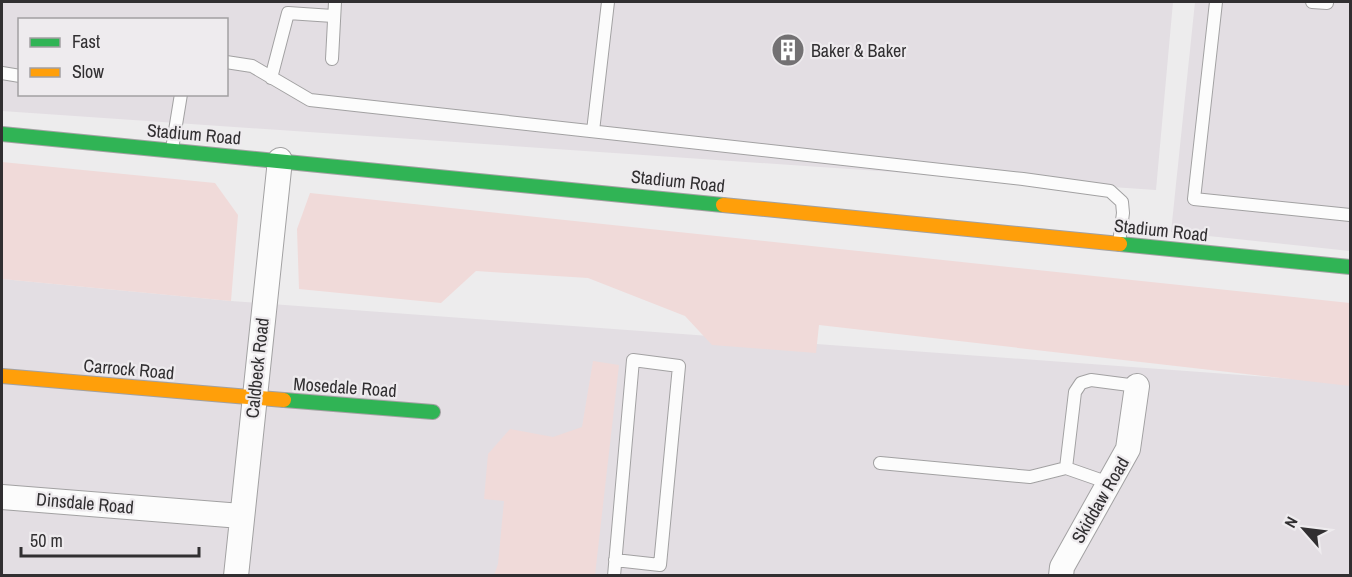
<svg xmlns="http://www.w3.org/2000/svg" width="1352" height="577" font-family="'Archivo Narrow',sans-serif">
<rect width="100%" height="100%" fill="#edeced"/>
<!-- built -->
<path fill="#e3dee3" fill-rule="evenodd" d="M2,2h1171l-17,188 -1154,-79zM20,20h206v74h-206z
M1195,2h155v249l-179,-19z
M2,279l229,22 1119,82v192h-1348z"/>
<!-- green -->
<path fill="#f0dad9" d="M2,162l213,21 23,32 -7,86 -229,-22z
M310,193l1040,110v83l-531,-61 -3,28 -104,-8 -27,-29 -97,-38 -112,-7 -35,32 -142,-14 -2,-60z
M593,361l26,4 -24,210h-101l4,-11 6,-63 -20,-2 4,-45 22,-25 43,8 29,-10z"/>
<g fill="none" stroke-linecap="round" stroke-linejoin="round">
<!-- lane casing -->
<g stroke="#a2a1a2" stroke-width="14">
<path id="lane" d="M1216,2l-22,197 156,16
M1312,2l15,1
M332,59l3,-57
M226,62l26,4 58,34 713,79 87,12 12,11 1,11 -4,30
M2,73l18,3
M271,78l17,-65 45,3
M593,131l15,-129
M172,149l9,-55
M880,463l150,14 36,-9 43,15
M1066,468l9,-76 6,-9 10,-3 46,6
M614,576l19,-216 46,6 -19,199 -45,-5"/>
</g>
<!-- street casing -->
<g stroke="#a2a1a2" stroke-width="26">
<path id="street" d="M2,497l239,19
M236,576l44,-416
M1061,576l1,-9 66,-118 9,-63"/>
</g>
<!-- fast casing -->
<g stroke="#a2a1a2" stroke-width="16">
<path id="fast" d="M2,134l721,71
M1120,244l230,23
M284,400l149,12"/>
</g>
<!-- slow casing -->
<g stroke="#a2a1a2" stroke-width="16">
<path id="slow" d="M723,205l397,39
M2,376l282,24"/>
</g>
<!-- lane -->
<use href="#lane" stroke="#fcfcfc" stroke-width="12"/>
<!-- street -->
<use href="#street" stroke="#fcfcfc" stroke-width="24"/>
<!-- fast -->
<use href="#fast" stroke="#30b455" stroke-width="14"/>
<!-- slow -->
<use href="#slow" stroke="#ff9f0a" stroke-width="14"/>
</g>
<!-- icons -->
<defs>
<g id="building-disc" transform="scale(1.725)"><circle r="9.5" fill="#737173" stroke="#eeebee"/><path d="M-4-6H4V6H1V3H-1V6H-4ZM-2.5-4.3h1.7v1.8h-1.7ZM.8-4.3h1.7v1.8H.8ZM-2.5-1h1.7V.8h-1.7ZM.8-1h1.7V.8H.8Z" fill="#fff"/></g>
</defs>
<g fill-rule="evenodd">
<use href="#building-disc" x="788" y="50"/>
</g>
<g text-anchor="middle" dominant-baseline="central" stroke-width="4.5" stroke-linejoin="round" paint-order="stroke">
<!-- poi labels -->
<g font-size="18" fill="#312f31" stroke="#eeebee" text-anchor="start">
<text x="811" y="50">Baker &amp; Baker</text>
</g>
<!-- street labels -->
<g font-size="18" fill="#312f31" stroke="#eeebee">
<text transform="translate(194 134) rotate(5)">Stadium Road</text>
<text transform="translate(678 181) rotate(6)">Stadium Road</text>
<text transform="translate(1161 230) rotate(6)">Stadium Road</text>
<text transform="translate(257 368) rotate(-84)">Caldbeck Road</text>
<text transform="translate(129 369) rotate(5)">Carrock Road</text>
<text transform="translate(345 387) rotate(4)">Mosedale Road</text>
<text transform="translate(1100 500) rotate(-60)">Skiddaw Road</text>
<text transform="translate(85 503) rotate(5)">Dinsdale Road</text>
</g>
</g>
<!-- border -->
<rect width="1352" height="577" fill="none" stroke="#312f31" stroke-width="6"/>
<!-- legend -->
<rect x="18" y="18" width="210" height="78" fill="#eeebee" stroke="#a2a0a2" stroke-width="1.5"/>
<rect x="30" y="38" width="30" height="9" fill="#30b455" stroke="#a2a0a2" stroke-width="1.5"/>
<text x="72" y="48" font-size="18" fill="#312f31">Fast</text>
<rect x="30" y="68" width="30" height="9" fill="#ff9f0a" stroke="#a2a0a2" stroke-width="1.5"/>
<text x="72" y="78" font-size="18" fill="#312f31">Slow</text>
<!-- north arrow -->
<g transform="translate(1304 529) rotate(298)" stroke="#eeebee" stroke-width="4.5" paint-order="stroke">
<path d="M0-4.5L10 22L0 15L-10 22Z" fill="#312f31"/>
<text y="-9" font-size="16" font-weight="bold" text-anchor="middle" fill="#312f31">N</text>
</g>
<!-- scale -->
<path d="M21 547v9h178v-9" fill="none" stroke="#312f31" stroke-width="3"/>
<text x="30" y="547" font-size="18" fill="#312f31" stroke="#eeebee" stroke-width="4.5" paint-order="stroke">50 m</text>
</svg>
